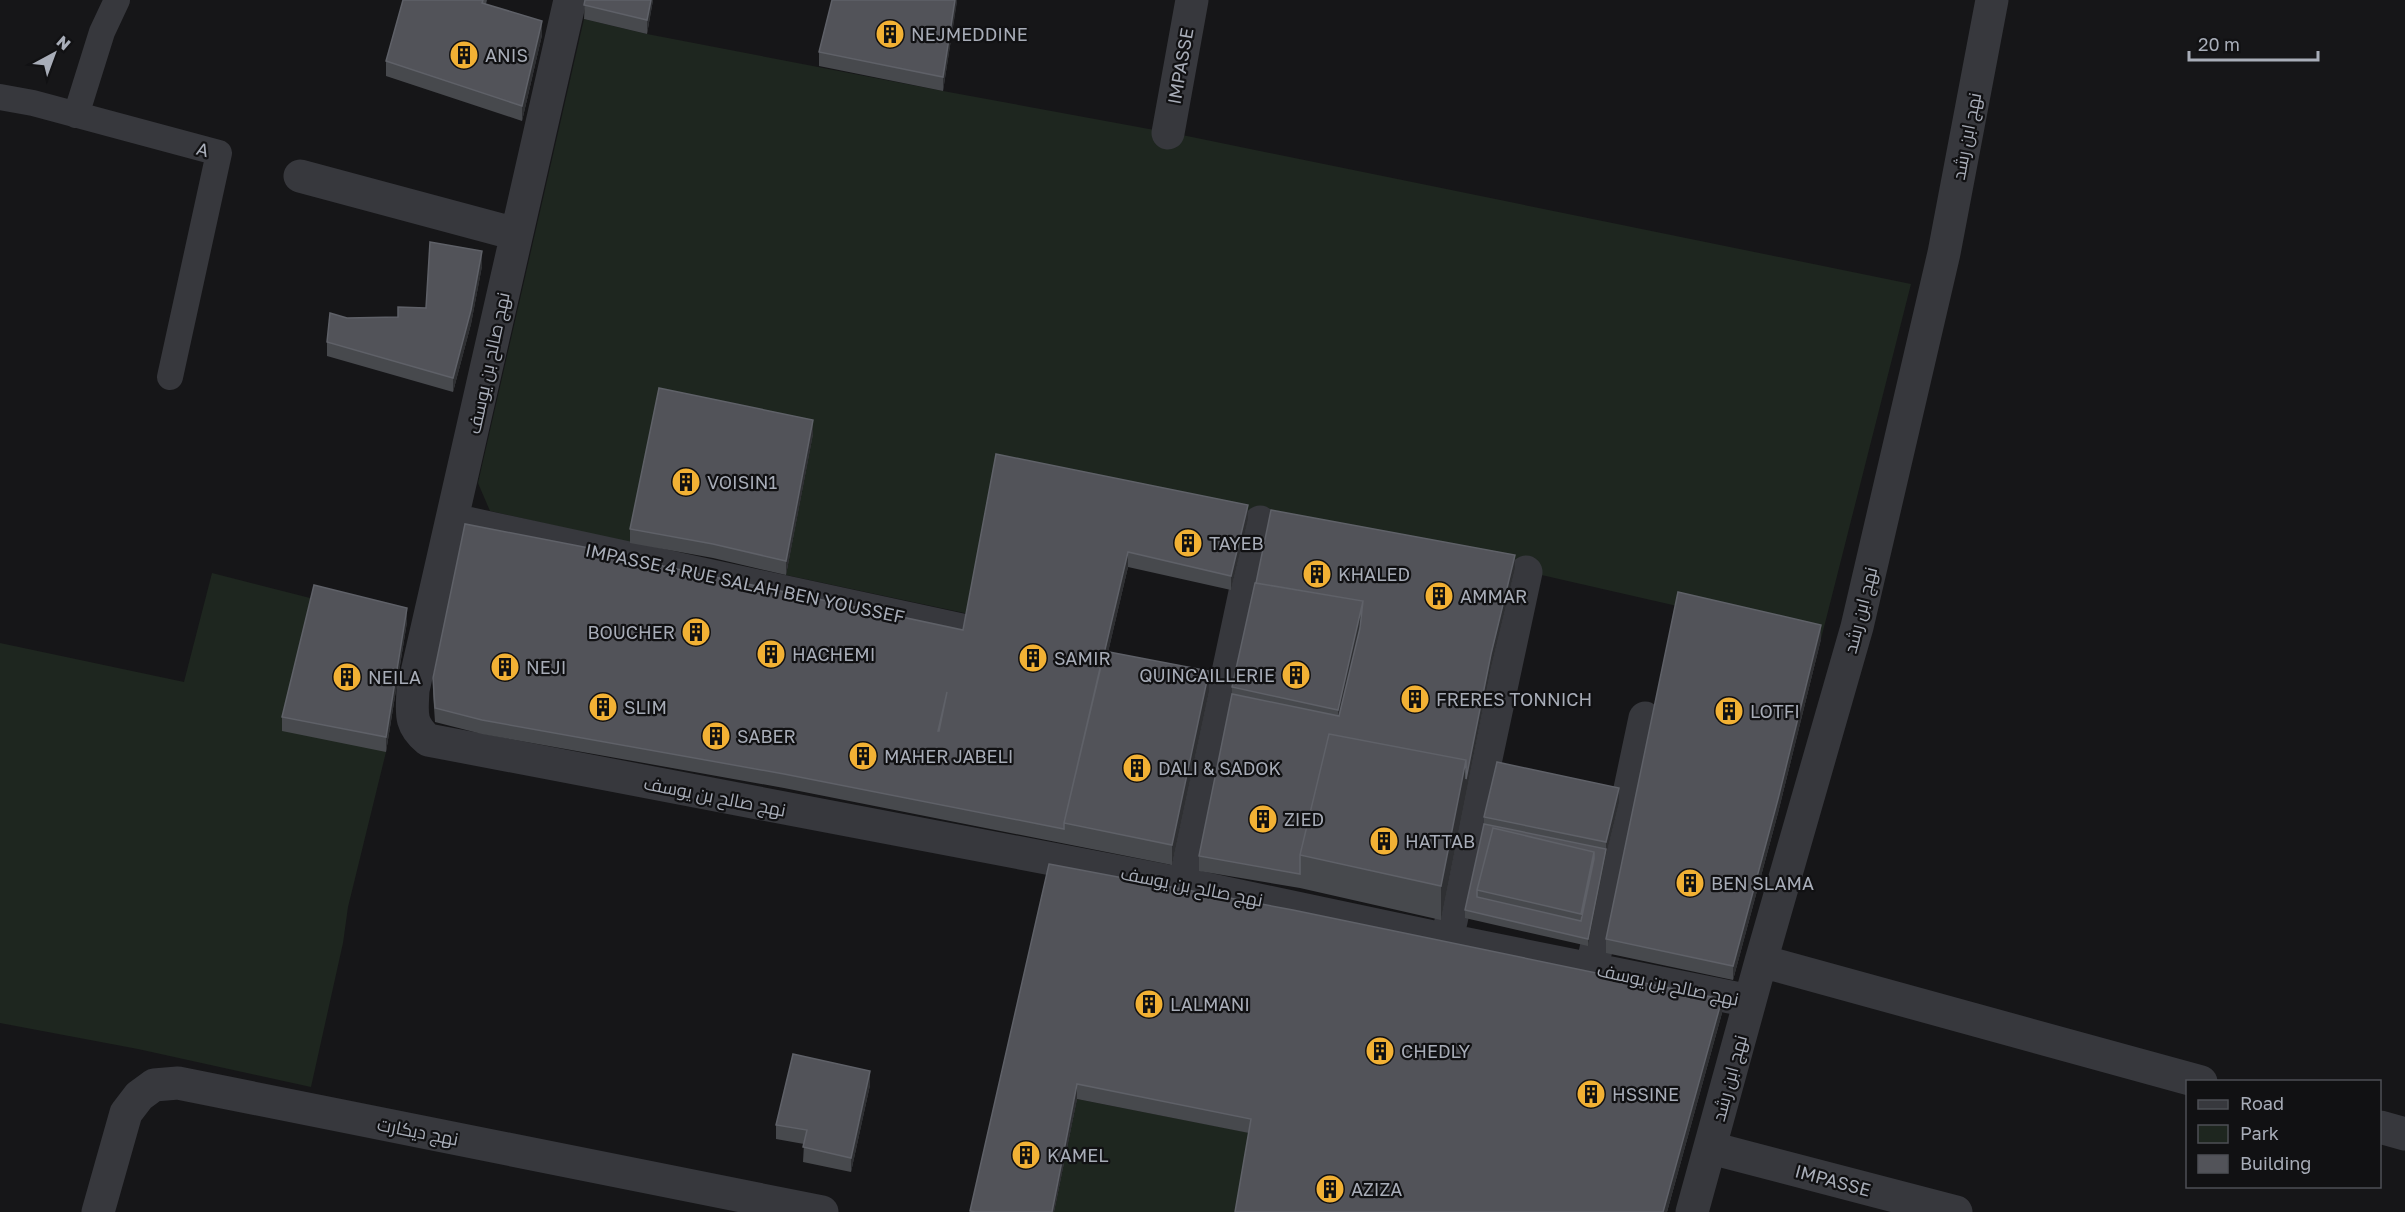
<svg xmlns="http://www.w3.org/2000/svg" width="2405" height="1212" font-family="'Golos Text',Cairo,sans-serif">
<rect width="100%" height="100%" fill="#161618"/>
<!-- green -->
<path fill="#1e261f" d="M584,19l63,15 296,57 244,45 724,148 -90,355 -306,-70 -255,-47 -291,92 -183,-39 27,-141 -183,109 -140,-32 -12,-28z
M212,573l102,26 72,153 -38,155 -5,36 -32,144 -173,-38 -138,-26v-380l184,39z
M1077,1099l174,34 -14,79h-183z"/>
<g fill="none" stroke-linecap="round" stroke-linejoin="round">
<!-- service -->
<path stroke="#37383d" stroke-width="26" d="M0,97l33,6 186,50 -49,224
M76,115l26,-83 15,-32"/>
<!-- minor -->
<path stroke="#37383d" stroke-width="33" d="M570,0l-157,690c-1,23 -4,34 15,50l755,144 264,56 303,61
M1168,133l24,-133
M300,176l216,58
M453,520l513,111
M1183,884l77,-362
M1447,940l79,-368
M1761,961l440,121
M1592,968l53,-250
M2380,1127l25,7
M1711,1148l245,64
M98,1212l28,-99 13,-17 15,-11 24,-2 644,129
M1692,1212l69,-251 96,-334 87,-374 48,-253"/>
</g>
<!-- wall -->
<path fill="#47494d" d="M403,0h84l-1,4 56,31 -20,86 -136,-45v-15z
M585,0h68l-6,34 -63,-15z
M957,0l-14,91 -124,-25v-14z
M482,266l-11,58 -18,68 -126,-36v-14l99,-34z
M813,434l-27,141 -73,-17 -83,-15v-14z
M996,454l252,66 -17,70 -103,-23 -20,85 101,40 -37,173 -388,-77 -302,-54 -47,-12 -2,-29v-15l230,-112 300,64z
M1515,569l-24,99 -50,252 -141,-32 -101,-17v-15l33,-162v-7z
M407,622l-21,130 -104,-21v-14z
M1821,639l-43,174 -45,167 -127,-27v-14z
M1619,803l-13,53 -18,90 -123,-28v-8l19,-86v-7z
M1049,864l673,149 -55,199 -418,-79 -172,-34 -23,113h-84z
M870,1085l-19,87 -48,-10 1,-18 -28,-5v-14z"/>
<!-- shaded-wall -->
<path fill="#2f3033" d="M651,0h2l-6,34v-14z
M955,0h2v2l-14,89v-14z
M542,21v14l-20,86v-15z
M482,251v15l-11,58 -18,68v-14z
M813,420v14l-27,141v-14z
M1248,505v15l-17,70v-14z
M1128,552v15l-60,257 -3,-1z
M1515,555v14l-24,99 -50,252v-34l25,-126z
M1363,601v21l-25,108v-20z
M407,608v14l-21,130v-15z
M1821,625v14l-43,174 -45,167v-14z
M1209,671v21l-37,173v-20z
M1619,788v15l-13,53 -18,90v-7l18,-90v-7z
M1594,852v14l-13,62v-14z
M1722,999v14l-55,199h-4z
M870,1071v14l-19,87v-14z
M1077,1084v15l-23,113h-2z"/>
<!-- building -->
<path fill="#525359" stroke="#5f6168" stroke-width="1.5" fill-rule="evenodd" d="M403,0h80l-1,3 60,18 -20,85 -136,-45z
M585,0h66l-4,20 -63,-15z
M832,0h123l-12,77 -124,-25z
M430,242l52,9 -11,59 -18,68 -126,-36 3,-29 17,5 51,-1v-10l28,1z
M659,388l154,32 -27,141 -73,-17 -83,-15z
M996,454l252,51 -17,71 -103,-24 -64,271v6l-280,-55 -302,-54 -47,-12 -2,-30 32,-154 124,24 74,18 300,64zM947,692l-8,39h-1z
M1271,510l244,45 -24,99 -25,125v-19l-137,-26 -29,121v19l-101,-18 33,-162 107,22 21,-88 3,-27 -107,-18z
M1255,583l108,18 -25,109 -106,-23z
M314,585l93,23 -21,129 -104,-20z
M1678,592l143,33 -43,174 -45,167 -127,-27z
M1104,651l105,20 -37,174 -108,-22z
M1329,734l137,26 -25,126 -141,-31z
M1497,762l122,26 -13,54 -122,-25z
M1484,824l122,25 -18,90 -123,-29zM1493,828l101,24v7l-13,62 -104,-24v-7z
M1493,828l101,24 -13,62 -104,-24z
M1049,864l244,46 429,89 -59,213h-428l16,-93 -174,-35 -25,128h-77l-5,-1z
M793,1054l77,17 -19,87 -48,-11 4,-17 -31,-5z"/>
<!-- icons -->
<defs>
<g id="building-disc" transform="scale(1.5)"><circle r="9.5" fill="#f2b134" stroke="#111113"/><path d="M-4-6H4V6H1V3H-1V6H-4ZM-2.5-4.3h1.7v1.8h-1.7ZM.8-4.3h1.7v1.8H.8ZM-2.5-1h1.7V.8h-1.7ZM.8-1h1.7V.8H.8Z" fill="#111"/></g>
</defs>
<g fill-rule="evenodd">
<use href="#building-disc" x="890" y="34"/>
<use href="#building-disc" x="464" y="55"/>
<use href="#building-disc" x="686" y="482"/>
<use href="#building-disc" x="1188" y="543"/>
<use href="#building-disc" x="1317" y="574"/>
<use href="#building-disc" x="1439" y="596"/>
<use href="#building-disc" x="696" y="632"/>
<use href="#building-disc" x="771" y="654"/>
<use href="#building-disc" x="1033" y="658"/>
<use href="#building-disc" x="505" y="667"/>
<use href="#building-disc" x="1296" y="675"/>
<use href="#building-disc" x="347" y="677"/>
<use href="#building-disc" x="1415" y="699"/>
<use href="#building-disc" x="603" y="707"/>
<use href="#building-disc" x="1729" y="711"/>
<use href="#building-disc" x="716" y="736"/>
<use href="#building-disc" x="863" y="756"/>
<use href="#building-disc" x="1137" y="768"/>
<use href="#building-disc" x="1263" y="819"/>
<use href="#building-disc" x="1384" y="841"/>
<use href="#building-disc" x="1690" y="883"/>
<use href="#building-disc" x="1149" y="1004"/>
<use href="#building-disc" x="1380" y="1051"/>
<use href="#building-disc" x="1591" y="1094"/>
<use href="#building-disc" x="1026" y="1155"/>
<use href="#building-disc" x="1330" y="1189"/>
</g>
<g text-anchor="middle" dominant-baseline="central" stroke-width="4.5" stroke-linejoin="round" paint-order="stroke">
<!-- poi labels -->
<g font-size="18" fill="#a8adb8" stroke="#111113" text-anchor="start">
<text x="911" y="34">NEJMEDDINE</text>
<text x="485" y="55">ANIS</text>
<text x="707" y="482">VOISIN1</text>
<text x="1209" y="543">TAYEB</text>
<text x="1338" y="574">KHALED</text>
<text x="1460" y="596">AMMAR</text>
<text x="675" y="632" text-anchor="end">BOUCHER</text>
<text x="792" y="654">HACHEMI</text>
<text x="1054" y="658">SAMIR</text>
<text x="526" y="667">NEJI</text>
<text x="1275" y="675" text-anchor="end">QUINCAILLERIE</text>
<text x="368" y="677">NEILA</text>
<text x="1436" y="699">FRERES TONNICH</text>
<text x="624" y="707">SLIM</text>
<text x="1750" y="711">LOTFI</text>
<text x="737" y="736">SABER</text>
<text x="884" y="756">MAHER JABELI</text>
<text x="1158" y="768">DALI &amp; SADOK</text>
<text x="1284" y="819">ZIED</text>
<text x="1405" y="841">HATTAB</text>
<text x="1711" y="883">BEN SLAMA</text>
<text x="1170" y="1004">LALMANI</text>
<text x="1401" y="1051">CHEDLY</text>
<text x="1612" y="1094">HSSINE</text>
<text x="1047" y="1155">KAMEL</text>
<text x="1351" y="1189">AZIZA</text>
</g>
<!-- street labels -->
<g font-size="18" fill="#a8adb8" stroke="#111113">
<text transform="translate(1180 66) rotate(-80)">IMPASSE</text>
<text transform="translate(1966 136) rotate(-79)">نهج ابن رشد</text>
<text transform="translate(203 149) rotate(15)">A</text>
<text transform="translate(488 363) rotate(-78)">نهج صالح بن يوسف</text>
<text transform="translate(745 583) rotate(12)">IMPASSE 4 RUE SALAH BEN YOUSSEF</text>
<text transform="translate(1860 610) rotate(-76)">نهج ابن رشد</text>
<text transform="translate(715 796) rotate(11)">نهج صالح بن يوسف</text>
<text transform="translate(1192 886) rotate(11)">نهج صالح بن يوسف</text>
<text transform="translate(1668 984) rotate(12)">نهج صالح بن يوسف</text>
<text transform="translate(1729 1078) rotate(-75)">نهج ابن رشد</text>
<text transform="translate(418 1131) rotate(11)">نهج ديكارت</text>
<text transform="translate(1833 1180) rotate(15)">IMPASSE</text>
</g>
</g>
<!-- legend -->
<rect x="2186" y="1080" width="195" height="108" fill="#111113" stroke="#4d4f55" stroke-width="1.5"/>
<rect x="2198" y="1100" width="30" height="9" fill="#37383d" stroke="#4d4f55" stroke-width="1.5"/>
<text x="2240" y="1110" font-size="18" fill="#a8adb8">Road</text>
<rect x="2198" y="1125" width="30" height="18" fill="#1e261f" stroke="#4d4f55" stroke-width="1.5"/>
<text x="2240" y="1140" font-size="18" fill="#a8adb8">Park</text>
<rect x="2198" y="1155" width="30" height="18" fill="#525359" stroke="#4d4f55" stroke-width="1.5"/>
<text x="2240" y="1170" font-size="18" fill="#a8adb8">Building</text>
<!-- north arrow -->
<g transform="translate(54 54) rotate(41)" stroke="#111113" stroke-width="4.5" paint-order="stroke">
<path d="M0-4.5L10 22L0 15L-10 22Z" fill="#a8adb8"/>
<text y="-9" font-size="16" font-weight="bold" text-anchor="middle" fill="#a8adb8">N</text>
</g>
<!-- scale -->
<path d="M2189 51v9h129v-9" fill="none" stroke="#a8adb8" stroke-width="3"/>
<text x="2198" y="51" font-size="18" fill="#a8adb8" stroke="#111113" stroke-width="4.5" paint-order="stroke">20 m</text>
</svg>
